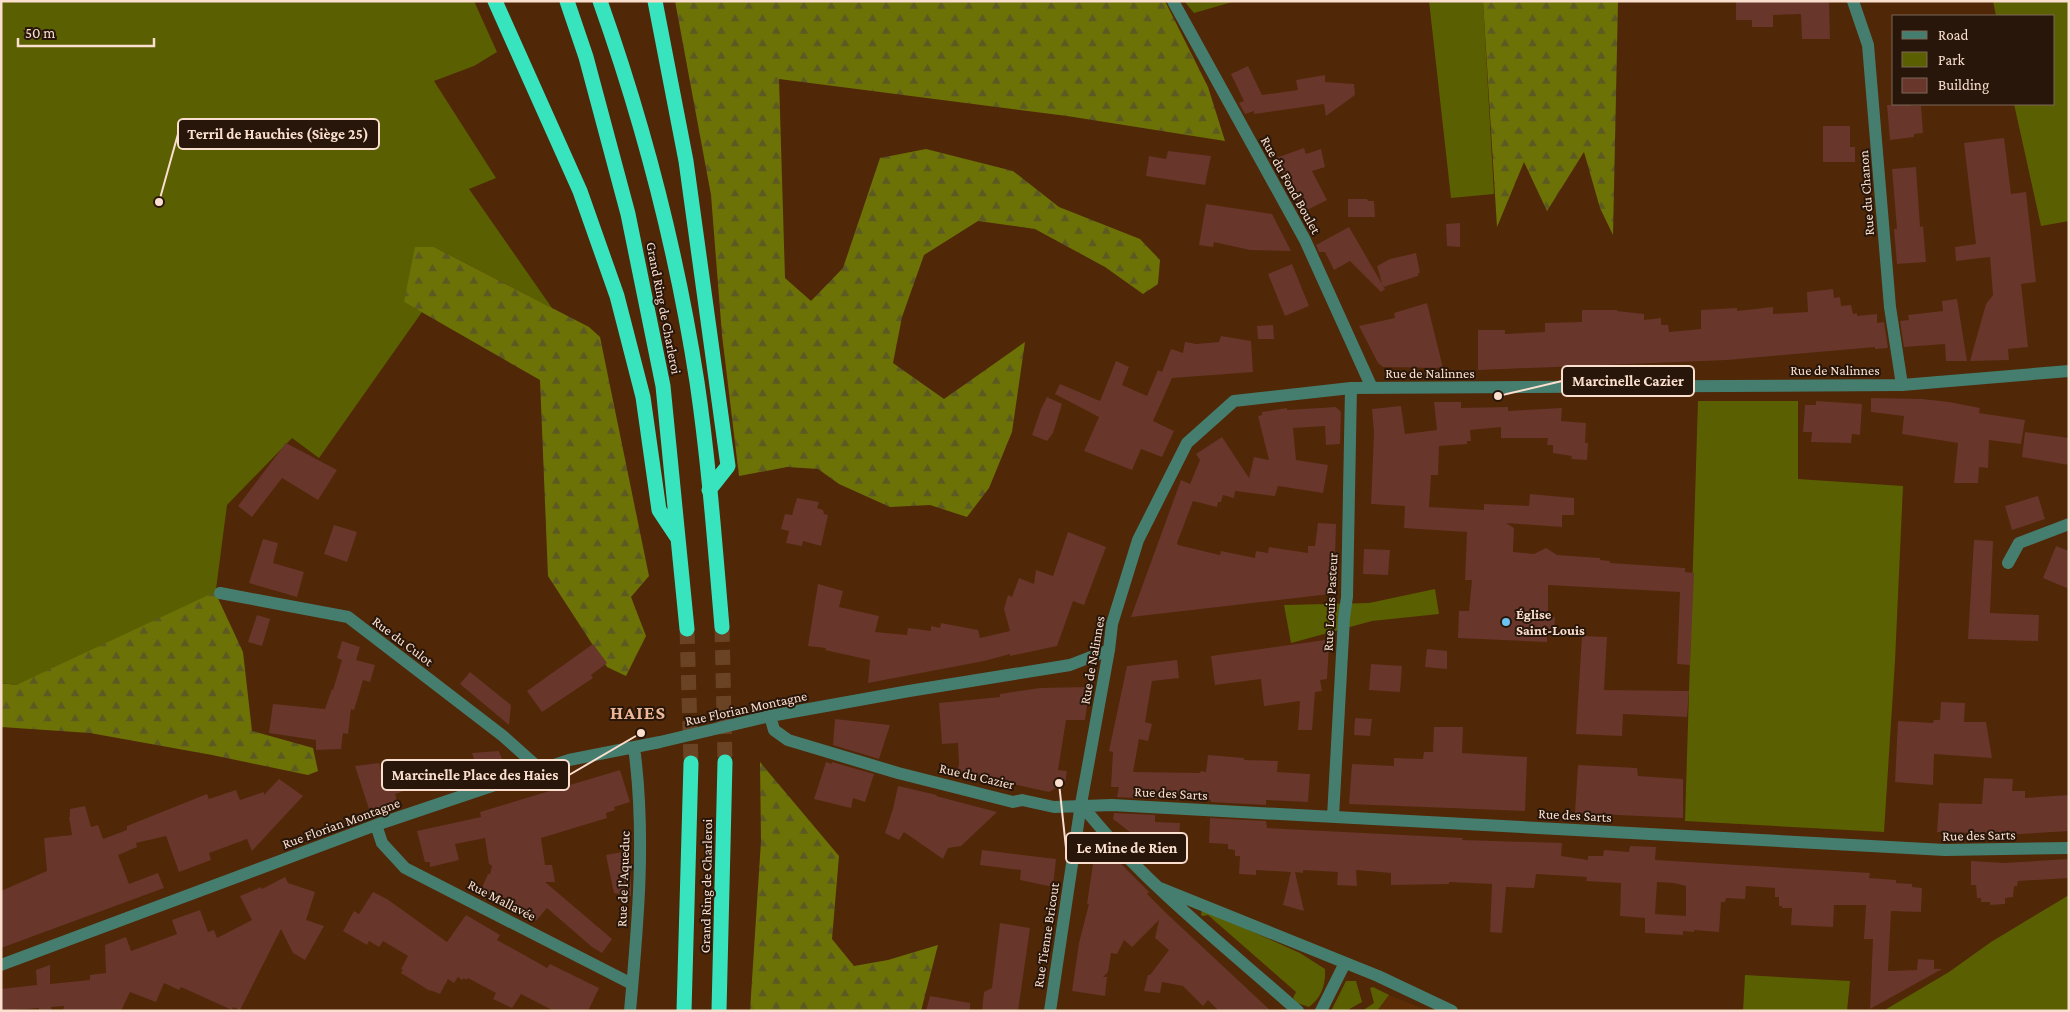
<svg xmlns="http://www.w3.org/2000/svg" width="2070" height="1012" font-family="'Crimson Pro',serif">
<defs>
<pattern id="forest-firs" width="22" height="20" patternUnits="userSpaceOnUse" patternTransform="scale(1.25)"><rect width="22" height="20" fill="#6c7206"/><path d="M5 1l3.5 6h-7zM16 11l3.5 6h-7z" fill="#5c5a22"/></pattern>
</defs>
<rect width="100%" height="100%" fill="#502707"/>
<!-- built -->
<path fill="#5b2c05" d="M1389,995l40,16h-52z"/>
<!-- green -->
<path fill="#5a5f01" d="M1,1h473l23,51 -23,14 -40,15 62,97 -27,11 83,119 -118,-61 -30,55 18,10 -103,146 -27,-20 -65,67 -12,92 -199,88 -15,-2z
M1184,1h52l-42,12z
M1429,1h54l11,193 -43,4z
M1993,1h76v220l-28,5 -27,-122h40v-88h-58z
M1698,401h100v78l105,7 -8,175 -11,171 -199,-11z
M1435,589l4,25 -67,7 -81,22 -7,-38 85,-2z
M2069,895v116h-186l66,-39 42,-30z
M1202,909l98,44 25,16c1,16 -4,29 -16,38l-12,-4 -4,-5 3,-6 -88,-77 -5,1 -2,-1z
M1745,975l105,6 -3,30h-104z
M1346,981h10l6,21 -16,9h-15z
M1373,987l16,8 -12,16h-15l12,-8 -4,-15z"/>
<!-- forest -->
<path fill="url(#forest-firs)" d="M675,1h490l43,86 17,54 -158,-25 -288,-37 6,199 26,23 32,-33 37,-110 46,-9 87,22 46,36 81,32 20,21 -2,24 -15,10 -38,-27 -70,-38 -57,-8 -54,34 -22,62 -9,46 51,36 81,-57 -13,90 -23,56 -22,29 -37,-12 -40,2 -51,-23 -21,-15 -31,-2 -48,9 -17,-141 -11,-140z
M1483,1h135l-5,234 -13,-27 -16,-56 -37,59 -23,-49 -27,65z
M415,247h19l155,80 11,10 49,239 -18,21 15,39 -20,40 -19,-9 -59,-91 -8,-196 -136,-78z
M215,592l28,60 9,79 61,17 5,23 -10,4 -96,-20 -122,-22 -89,-6v-44l15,2z
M760,762l79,94 -7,83 22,27 34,-6 50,-15 -17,66h-171l11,-170z"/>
<!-- building -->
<path fill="#68362b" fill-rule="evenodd" d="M1736,1h93l1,38h-28l-1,-25 -28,1v12h-21v-7h-16z
M1248,66l14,29 36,-5 -2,-10 29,-5v7l29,2 1,11 -29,21 -2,-12 -70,10v-3l-9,3 -6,-11 5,-2 -13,-27z
M1910,104l1,2h10l2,27 -9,1v3l-24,3 -3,-35z
M1823,126h27v21h5v15h-32z
M2004,138l7,56 15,-2 10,90 -15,2 7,63 -20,2 1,11 -39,1 16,-57 7,-9 -3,-38 -34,4 -1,-14 21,-3 -12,-101z
M1304,148l2,6 15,-5 4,18 -13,4 15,29 -24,12 -27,-54z
M1168,151l43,5 -6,29 -59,-9 3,-20 17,3z
M1916,167l4,60 3,-1 3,36 -29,2 -3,-35h3l-5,-60z
M1348,199h19l1,2h6l1,16h-27z
M1206,204l66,10 19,37 -41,-1 -36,-8 -1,5 -14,-2z
M1460,223v24l-13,-1 -1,-22z
M1349,227l36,62 -4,3 -31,-31 -16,9 -9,-18h-6l-3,-7z
M1416,253l4,20h-2v3l-35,11 -6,-21 13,-7z
M1292,264l17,42 -24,10 -17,-42z
M1833,289l1,9 6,-1 1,9 10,-1 2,9 4,-1v3l20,-2v9l7,-1 4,26 -13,1v-2l-148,13 -249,10v-40h27v4l40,-2v-9l37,-1v-12h35v1l27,3v6l17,-2v7h7l1,7 32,-3v-19l36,-2v3l36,-4v7l35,-2 -1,-20z
M1957,299l10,62h-21l-1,-17 -41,3 -4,-26 9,-1 -1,-5 35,-4 -1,-10z
M1427,303l16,65 -60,-1 -5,-4 -19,-37 36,-8 -1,-5z
M1273,325l1,14h-16l-1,-13z
M1221,336l30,5 2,31 -81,6 -19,43 21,10 -12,26 -21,-8 -9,21 -48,-19 15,-34 -44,-23 5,-10 40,17 16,-40 13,6 -7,18 25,11 11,-26 4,2 9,-23 12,4 2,-11 11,2 23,-2z
M1047,397l15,7 -9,29 -6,8 -15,-6 9,-26z
M1871,398l51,1 27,3 31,6 -1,5 46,7 -4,24 -32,-4 -1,28 -9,-1 -1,16h-24l4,-40 -56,-9 2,-18 -33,-4z
M1816,401l46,3 -2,31 -8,-1 -1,9 -40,-1 1,-10h-9l2,-27h11z
M1434,402h27v6l47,-1v4l54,-3 -1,13 25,2 -1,20h3l-1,17 -16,-1 1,-3 -19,-3v-8h-6l1,-7h-47v-11l-31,3 1,11h-4v3l-28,2 -1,29h-7l-2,32 55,3v-6l45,2 1,-12 44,4v17h-12v12l-56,-4 8,5 -1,24 21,2 12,-6 11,7 43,3v2l10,1v2l75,5v4l9,1 -4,92 -13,-1 3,-72 -132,-7v26l7,7 -1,9 -7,5v10l-89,-4 1,-27h10l3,-31h-7l2,-48 -63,-4 1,-22 -34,-2 3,-72 -2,-23 29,-3 4,28 32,-4z
M1336,407l5,5 -1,32 -14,1 -1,-19 -32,2 3,32 32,5 -5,28 -45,-7 -3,10 -40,-5 -1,7 -11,-3 -2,7h-3l-1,5 -24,-6 -16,42 1,2 42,10 1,-4 34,7 1,-7 12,2 1,-6 39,6v-7h7l3,-23 18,1 -2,65 -4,5 -199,23 50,-137 9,4 10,-24 -4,-6 26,-17 27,41 5,-21 15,3 -11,-44 4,-1v-3l25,-4v2z
M2025,432l44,6v27l-47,-8z
M286,443l51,27 -19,30 -36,-22 -30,39 -14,-11z
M2038,496l7,23 -33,11 -7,-24z
M797,498l22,4 -2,6 6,2 1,4 4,1 -7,31 -18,-5 -1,5 -16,-3 3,-12 -8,-2 4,-15 7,1z
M334,525l23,7 -10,30 -23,-8z
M1068,532l38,15 -22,58 -11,-4 -16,45 -47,10v-2l-26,7 -116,22 2,-23 -45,-10 1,-2 -18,-2 10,-62 25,7 -4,16 40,9 -4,16 32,3 1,-7 23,3v-5l9,2 1,-5 37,7 2,8 30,-7 -6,-22 4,-14 4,2 7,-19 15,6 2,-14 17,6z
M263,539l15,4 -5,20 31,9 -7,25 -48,-14z
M1974,540l19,1 -3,72 49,2 -1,26 -70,-2z
M2056,546l13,5v38l-26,-11z
M1364,549l26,1 -2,25 -25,-1z
M257,615l13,4 -8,27 -14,-4z
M1582,636l25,1 -3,53 85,1 -2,26 -64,-3 -1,22 -46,-2z
M1325,640l4,5 -2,34 -7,1 2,11 -7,1 -3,38h-14l2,-29 -36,5 -3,-27 -46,6 -4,-29z
M342,641l18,6 -4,13 19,5 -5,17 -7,-2 -9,30 -3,-1 -3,25 -5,-1 -2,16 -25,1v-10l-47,-7 4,-29 52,5 7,-20 1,1 9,-30 -5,-2z
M593,644l14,19 -16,12 2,3 -51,34 -15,-21z
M1427,649l20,2v18l-22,-2z
M1177,660l2,18 -27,3 -7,41 7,2 -4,17 -9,-2 -6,33 67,1 1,-2 5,1 2,-17 36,3v2l34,1 -1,11 33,2 -2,28 -42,-2v5l-55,-3v-2l-31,-6 -23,1 -1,4 -39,-2 2,-10h-8l2,-35 -4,-1 18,-85z
M1371,664l31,2 -2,26 -31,-2z
M470,672l41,33 -2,20 -49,-41z
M1085,687l2,19 -2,14h-19l-8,50 9,1 -2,12 -16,9 -92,-20 2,-8 -1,-21 -16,1 -3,-41 61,-6v-3l40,-6z
M1941,702l24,1 -1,19h22l6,36 -58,-4 -1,31 -38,-3 3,-61 35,2 1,-3h6z
M1355,718l17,1 -2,17 -16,-1z
M835,719l55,6 -11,34 -46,-14z
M1434,727h29l-1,26 65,4 -2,54 -176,-7 3,-40 42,2v-8l29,1 1,-7h9z
M499,751l7,20 -25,8 -9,-26z
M826,762l6,2v-2l42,12 -9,28 -12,-4 -2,10 -37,-9z
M379,763l5,20 18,-6 5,13 -12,4 4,13 -28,8 -16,-49z
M1578,765l59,3 1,8 45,3v39l-108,-5z
M620,770l10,32 -16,5 1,3 -9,3 1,5 -66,20 4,27h7l3,17h-10l67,57 -10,14 -10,-6 -45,-39 -11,13 -35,-24 -2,3 -18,-10 7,-16h2l2,-8 -3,-2 -4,-26 -30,6 4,16 -29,7v-5h-5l-8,-31 64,-14 -1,-5z
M1984,778l29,1 -1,12h13v7l44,-3v36l-49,3 -83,-2 2,-29 43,1z
M279,779l24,17 -51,55 -5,-12 -38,14 2,7 -32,12 -13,-36 -30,7 1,4 -19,8 11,29 29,-11 6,15 -163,60v-57l46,-20 -3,-33 28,-3 -3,-18h1v-8l15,-3 6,21 7,-2 5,14 24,-9v-4l80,-32 2,5 27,-9 4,10 24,-8v3z
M898,786l39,9 -1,1 61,16 -36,34 -13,2 -5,11 -39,-27 -5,8 -14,-7 8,-24z
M1114,813l41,2v7l25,1 -1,15 -18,-1 -9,12 -39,-30z
M1210,818l56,3 1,7 196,10 -1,2 100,3 -1,13 27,4v-4h15l1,-6 25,2 1,-6 26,1 -1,13 215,13 -1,5 27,2v3l16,1v3l10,1 -1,24 -30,-1 -3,60 29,-1 1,-11 16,1v9h8l-72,40 3,-70h-9l2,-34h-32l-1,22 -42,-2 1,-17h-10v-2h-3v-9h-4v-9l-29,-2 -1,13 -19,-1 -1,4h-4l-2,30 -25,-2v2l-11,-1v4l-38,-2v-15l-25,-2 1,-33 -35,-2 1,-4 -51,-3 -2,14 -28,-1 -4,46 -12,-1 2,-48 -43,-2v2l-58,1v-12l-35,-3 1,16 -20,-1 1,-13 -35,-2v3l-8,-1 9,39 -21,-6 8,-33 -35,-2v5l-17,-1 1,-18h-5v-6l-7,-1v-5l-19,-1zM1657,882l17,1 12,3v30l-31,-2z
M982,850l74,9 -3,28 -33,-7 1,-10 -41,-5z
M628,851l3,32v13l-17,-3 -8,-38z
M1094,857l23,3 32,32 -2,2 19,19 105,98h-52l-11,-11 -5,6 -20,-20 -21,-4 -2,11 -16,-2 4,-16h2l19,-25 -14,-12 4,-18 -27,27 -8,-7 -7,14 -6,-1 -3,19 -5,5h4l-2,19 -33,-5 7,-48 10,-39h-2z
M2069,859v19l-51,3 -1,5h-3l-1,11 -8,1v6l-15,1v-3h-9v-4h-4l-1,-13h-5v-24l33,2z
M285,877l3,6 27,9 -9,28 18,6 -19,34 -12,-7 -12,-24 -41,81 -7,-3 -1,3 -51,-23 -2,3 -15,-7 -8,19 -26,-10 -9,19h-58l1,-5 -13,1 1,4h-13v-3l-38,3v-22l36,-4 -1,-15 14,-5v19l40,-4v-5l16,-2 -1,-28 21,-8 5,14 46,-17 -5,-14 28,-10 8,22 6,-2 3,8 35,-18 -12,-24 21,-9 1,2z
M373,892l14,7 60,43 19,-27 34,20 -3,5 29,16 21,12 3,-4 49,24 -11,23h-34l-33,-17 -9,14 -19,-9 3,-6 -28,-15 -2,2 -2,-2 -2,2 -4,-3 -4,6 -6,-4 -8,15 -10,-4v1l-29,-18 2,-3 -2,-1 7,-13 -25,-15 -4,6 -10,-6 -2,4 -24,-14 11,-20 5,3z
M1000,923l30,5 -12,83h-36l2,-19 8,-4z
M930,996l40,7v8h-44z"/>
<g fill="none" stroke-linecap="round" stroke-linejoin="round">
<!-- highway-tunnel -->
<path stroke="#6a4325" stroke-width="15" stroke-dasharray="15 8" stroke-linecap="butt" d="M722,627l3,135
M687,629l4,134"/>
<!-- minor -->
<path stroke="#457e6e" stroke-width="12" d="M1173,1l132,239 67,148
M1853,1l15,44 22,262 12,78
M2008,563l11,-20 50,-19
M220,593l128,24 155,119 38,34
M770,716l4,14 14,10 110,33 115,29 9,-2 32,7 58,-2 833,45 124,-2
M1081,804c61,78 143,141 217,207
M1333,817l11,-199 3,-21 4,-209
M376,825l6,18 23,25 227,116
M1160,888l218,88 74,35
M1,965l375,-140 193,-65 91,-18 110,-26 139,-25 161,-26 39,-15
M630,1011c8,-88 16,-176 4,-264
M1050,1011l31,-207 28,-154 3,-26 26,-84 49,-97 47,-42 117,-13 551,-3 167,-14
M1321,1011l24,-48"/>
<!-- highway -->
<path stroke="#38e4bd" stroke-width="15" d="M495,1l85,190 37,105 26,101 16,113 18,27
M567,1l19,56 42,157 35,172 24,243
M600,1c44,124 77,252 97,381 12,81 18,164 25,245
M655,1l31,160 42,305 -19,24
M684,1011l7,-248
M719,1011l6,-249"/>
</g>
<!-- markers -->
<circle fill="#6bc3f2" stroke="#28160a" stroke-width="2" cx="1506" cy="622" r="5"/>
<g text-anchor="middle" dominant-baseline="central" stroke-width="4" stroke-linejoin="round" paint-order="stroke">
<!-- street labels -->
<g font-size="14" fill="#fadfcf" stroke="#28160a">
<text transform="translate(1291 185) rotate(61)">Rue du Fond Boulet</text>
<text transform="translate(1866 193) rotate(-94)">Rue du Chanon</text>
<text transform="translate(664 308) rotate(79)">Grand Ring de Charleroi</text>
<text x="1835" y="370">Rue de Nalinnes</text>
<text x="1430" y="373">Rue de Nalinnes</text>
<text transform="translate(1330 602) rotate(-87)">Rue Louis Pasteur</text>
<text transform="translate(403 641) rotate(37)">Rue du Culot</text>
<text transform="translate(1092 660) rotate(-80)">Rue de Nalinnes</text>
<text transform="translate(746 708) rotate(-12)">Rue Florian Montagne</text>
<text transform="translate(977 776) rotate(13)">Rue du Cazier</text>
<text transform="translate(1171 793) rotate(3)">Rue des Sarts</text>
<text transform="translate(1575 815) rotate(3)">Rue des Sarts</text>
<text transform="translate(341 823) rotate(-20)">Rue Florian Montagne</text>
<text transform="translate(1979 835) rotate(-1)">Rue des Sarts</text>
<text transform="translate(623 879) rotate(-88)">Rue de l'Aqueduc</text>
<text transform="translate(706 886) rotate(-89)">Grand Ring de Charleroi</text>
<text transform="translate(502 900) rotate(27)">Rue Mallavée</text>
<text transform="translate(1046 935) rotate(-81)">Rue Tienne Bricout</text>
</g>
<!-- poi labels -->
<g font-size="14" font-weight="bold" fill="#fadfcf" stroke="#28160a" text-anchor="start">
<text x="1516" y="614">Église<tspan x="1516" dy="16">Saint-Louis</tspan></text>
</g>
<!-- district labels -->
<g font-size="19" font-weight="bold" letter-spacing="1" fill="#ecb898" stroke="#28160a">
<text x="638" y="712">HAIES</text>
</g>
</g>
<!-- callouts -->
<path fill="none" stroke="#fadfcf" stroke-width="2" d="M159 202L178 134M1498 396L1562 381M641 733L569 775M1059 783L1066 848"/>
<g fill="#fadfcf" stroke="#28160a" stroke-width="2">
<circle cx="159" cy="202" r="5"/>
<circle cx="1498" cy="396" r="5"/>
<circle cx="641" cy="733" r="5"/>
<circle cx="1059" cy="783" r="5"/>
</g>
<g fill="#28160a" stroke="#fadfcf" stroke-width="2">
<rect x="178" y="119" width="201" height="30" rx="5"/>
<rect x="1562" y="366" width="132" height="30" rx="5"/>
<rect x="382" y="760" width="187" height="30" rx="5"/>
<rect x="1066" y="833" width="121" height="30" rx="5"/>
</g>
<g font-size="15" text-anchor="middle" font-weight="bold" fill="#fadfcf">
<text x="278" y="139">Terril de Hauchies (Siège 25)</text>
<text x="1628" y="386">Marcinelle Cazier</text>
<text x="475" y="780">Marcinelle Place des Haies</text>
<text x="1127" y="853">Le Mine de Rien</text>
</g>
<!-- border -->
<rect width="2070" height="1012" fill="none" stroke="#fadfcf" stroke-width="5"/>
<!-- legend -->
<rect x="1892" y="15" width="162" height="90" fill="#28160a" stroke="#7c6659"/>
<rect x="1902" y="31" width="25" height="8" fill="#457e6e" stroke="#7c6659"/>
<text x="1938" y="40" font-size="15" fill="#fadfcf">Road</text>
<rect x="1902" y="52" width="25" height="15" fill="#5a5f01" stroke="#7c6659"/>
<text x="1938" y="65" font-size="15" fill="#fadfcf">Park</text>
<rect x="1902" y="78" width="25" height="15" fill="#68362b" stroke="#7c6659"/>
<text x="1938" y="90" font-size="15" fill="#fadfcf">Building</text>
<!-- scale -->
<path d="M18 38v8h136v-8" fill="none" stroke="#fadfcf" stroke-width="2.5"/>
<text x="25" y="38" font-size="15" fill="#fadfcf" stroke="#28160a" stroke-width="4" paint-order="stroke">50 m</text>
</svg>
